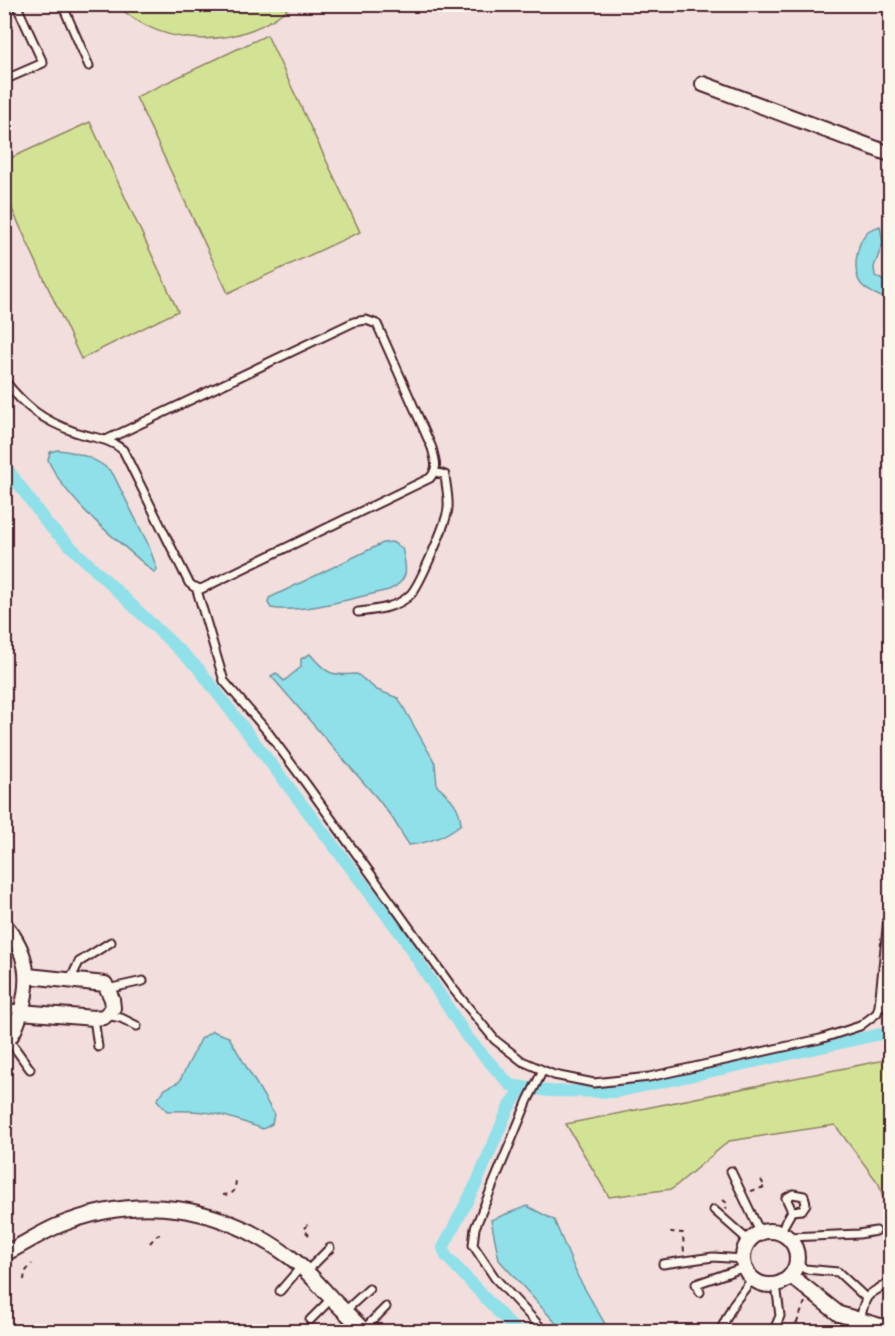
<svg xmlns="http://www.w3.org/2000/svg" width="895" height="1336" font-family="Dekko,sans-serif">
<rect width="100%" height="100%" fill="#f1dedd"/>
<filter id="ink" filterUnits="userSpaceOnUse"><feTurbulence type="fractalNoise" baseFrequency=".0167" numOctaves="2"/><feDisplacementMap in="SourceGraphic" scale="12" xChannelSelector="R" yChannelSelector="G"/><feConvolveMatrix kernelMatrix="1 2 1 2 8 2 1 2 1" color-interpolation-filters="sRGB"/></filter>
<g filter="url(#ink)">
<!-- green -->
<path fill="#d3e396" stroke="#8e8160" stroke-width="1.5" d="M117,5h175c-48,44 -128,46 -175,0z
M267,35l93,197 -132,61 -92,-196z
M90,122l88,189 -97,48 -76,-165 -1,-33z
M890,1059v163l-11,-38 -44,-59 -106,16 -57,48 -63,8 -43,-73z"/>
<!-- water -->
<path fill="#8fe0e9" stroke="#73939d" stroke-width="1.5" d="M880,226l3,17 -9,24 1,9 9,5h6v65l-4,-4 4,-40c-8,-6 -18,-8 -25,-14 -15,-11 -9,-44 2,-56 3,-3 9,-4 13,-6z
M57,450c19,1 44,10 56,24l35,70 9,25 -2,4c-35,-31 -87,-69 -107,-113l2,-8z
M392,542l10,6c5,21 8,32 -13,42 -33,7 -85,24 -118,18l-3,-5 1,-5 114,-55z
M310,654c17,20 20,22 47,20l20,16 21,8 37,65 2,23c13,11 23,20 24,38 -16,13 -32,19 -52,21l-16,-26 -16,-21 -106,-122 5,-3 8,8 17,-14v-8z
M212,1031l17,6 45,77 -2,10 -9,5c-38,-14 -55,-20 -96,-18l-10,-11 8,-11 14,-7 22,-43z
M527,1206l27,14 24,57 31,54h-46l-64,-71 -8,-40z"/>
<g fill="none" stroke-linecap="round" stroke-linejoin="round">
<!-- canal -->
<path stroke="#8fe0e9" stroke-width="12" d="M4,464l44,61 150,143 203,266 66,103 43,48 39,6 67,1 274,-60
M517,1332l-71,-76 -3,-8 34,-66 31,-73 14,-22"/>
<!-- service casing -->
<g stroke="#4a1f2b" stroke-width="11">
<path id="service" d="M62,4l27,62
M4,80l39,-17 -27,-59
M4,380c21,27 38,40 71,52 17,6 34,6 48,18l66,133 5,4 7,2 229,-111c9,-10 5,-18 2,-30l-55,-124 -11,-4 -12,2 -248,118
M196,587l28,94 43,50 40,54 147,205 41,50 27,21 32,14 40,8 55,-6 171,-38 40,-13 17,-13 2,-7 11,-107
M358,612c17,-2 40,-4 53,-18 9,-10 36,-72 37,-86 1,-10 -2,-22 -3,-33l-9,-3
M70,980l9,-18 32,-20
M107,989l36,-8
M879,1006l11,1
M4,1008l18,1
M106,1015l15,3 16,8
M94,1018l4,29
M9,1040l21,29
M543,1070l-15,30 -53,128 -2,17 22,33 50,54
M731,1171l29,61
M714,1210l35,31
M780,1232l12,-21 10,-1 4,-6 -2,-8 -11,-2 -7,4 6,13
M789,1237l70,-3 17,-3
M663,1264l50,-7 30,2
M797,1264l8,5 33,3 28,26
M306,1272l24,-24
M280,1291l21,-24
M700,1292l-4,-8 49,-17
M345,1311l24,-22
M310,1320l21,-21
M860,1321c5,-25 5,-26 28,-37
M722,1327l12,-24 19,-25
M363,1330l23,-23
M773,1332l7,-16 -4,-32"/>
</g>
<!-- minor casing -->
<g stroke="#4a1f2b" stroke-width="18">
<path id="minor" d="M703,84l187,70
M4,924c25,29 27,57 16,91 -4,11 -7,21 -16,29
M21,1012l73,6 10,-1 9,-9 -1,-9 -7,-15 -77,-8
M743 1258a27 27 0 1 1 54 0a27 27 0 1 1-54 0Z
M4,1254c18,-9 35,-20 53,-28 82,-34 163,-21 233,31 16,12 29,28 42,42 11,11 22,21 33,33
M791,1276l48,38 51,15"/>
</g>
<!-- path -->
<path stroke="#4a1f2b" stroke-width="2" stroke-dasharray="4.5 4.5" stroke-linecap="butt" d="M751,1191l14,-4 -4,-7
M223,1195l8,-1 4,-4 1,-11
M723,1200l4,3 -1,6
M670,1232l13,1 1,20
M309,1235l-5,-5 6,-9
M150,1243l7,-8 7,-1
M24,1280l1,-8 7,-8
M796,1332v-7l9,-23"/>
<!-- service -->
<use href="#service" stroke="#fbf7ec" stroke-width="7"/>
<!-- minor -->
<use href="#minor" stroke="#fbf7ec" stroke-width="14"/>
</g>
</g>
<!-- margin -->
<rect width="895" height="1336" fill="none" stroke="#fbf7ec" stroke-width="24"/>
<rect x="12" y="12" width="871" height="1312" fill="none" stroke="#4a1f2b" stroke-width="2" filter="url(#ink)"/>
</svg>
